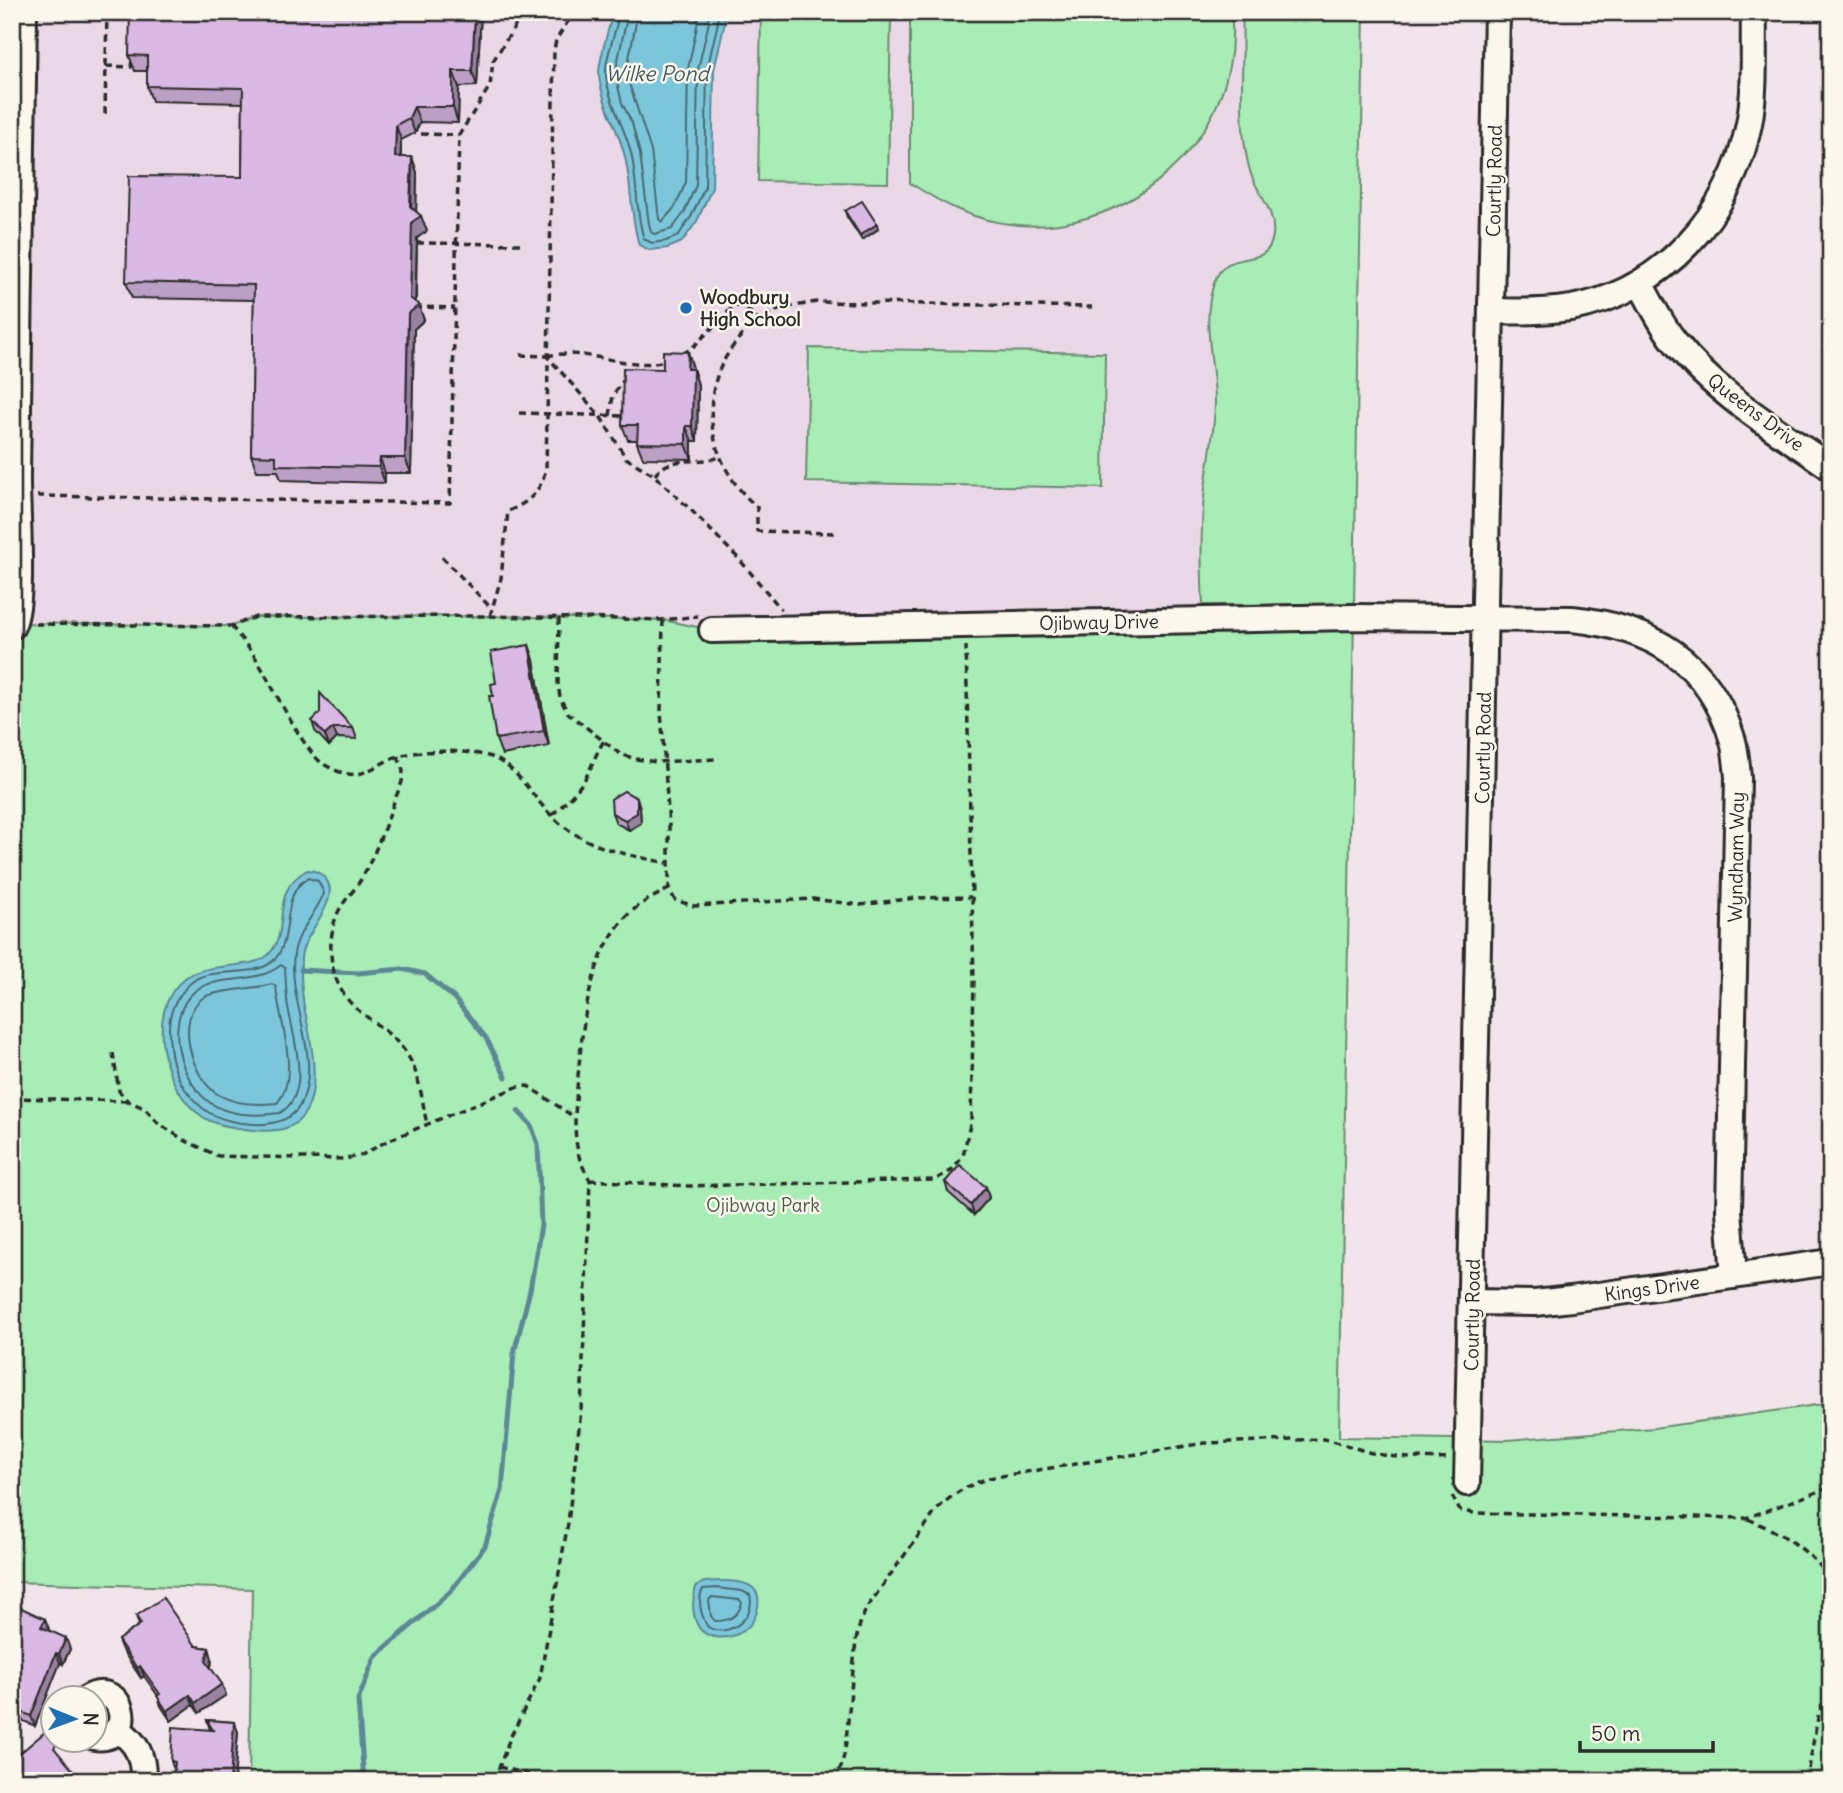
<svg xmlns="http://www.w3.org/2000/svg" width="1843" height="1793" font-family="Delius,sans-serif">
<rect width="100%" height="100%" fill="#f1e4ea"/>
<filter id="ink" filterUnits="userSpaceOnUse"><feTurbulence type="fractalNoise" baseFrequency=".0143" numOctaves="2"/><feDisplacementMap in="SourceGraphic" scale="14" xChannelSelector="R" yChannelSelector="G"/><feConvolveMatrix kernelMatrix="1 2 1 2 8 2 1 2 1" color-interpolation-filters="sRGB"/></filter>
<g filter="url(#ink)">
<!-- built -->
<path fill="#ead7e8" d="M12,12h1352l-10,605 -642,13 -49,-10 -173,-4 -234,1 -25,9 -219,-3z"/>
<!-- green -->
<path fill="#a8ecb6" stroke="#6a8c70" stroke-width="2" d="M761,12h130l-3,171 -130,-2z
M910,12h321c15,128 -111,235 -234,210 -32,-6 -59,-21 -87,-39z
M1242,12h122l-10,592 -151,1c-2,-39 -3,-78 2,-117 4,-30 10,-59 10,-89 -1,-40 -14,-77 -1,-116 13,-40 54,-9 59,-48 3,-26 -17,-42 -23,-64 -14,-50 -5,-107 -8,-159z
M809,348l296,5 -2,135 -297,-6z
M490,616l173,4 49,10 642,-13 -15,820 169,3 146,-12 177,-25v378h-1582l3,-192 -240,-7v-959l219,3 25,-9z"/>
<!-- water -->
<path fill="#7bc6db" stroke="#5b8895" stroke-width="2" d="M613,12h111l1,10 -11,48 -2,118 -15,33 -15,21 -14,6 -19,2 -10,-5c-9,-30 -7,-62 -15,-92 -7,-26 -22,-50 -25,-77 -1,-14 10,-48 14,-64z
M307,870c8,0 13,2 18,8 19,22 -24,56 -24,81 -1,15 1,33 3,48 7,32 25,106 -18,121 -15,5 -33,2 -48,0 -11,-2 -25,-4 -35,-11 -40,-26 -60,-106 -18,-139 22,-17 71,-7 85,-25 22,-26 -2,-61 37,-83z
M704,1582c14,-1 37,-3 48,5 12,9 5,31 -4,40 -13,13 -42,16 -51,-3 -5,-11 -5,-26 -1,-37z"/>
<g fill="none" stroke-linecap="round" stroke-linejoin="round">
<!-- shore -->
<path stroke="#4b6971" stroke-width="2" d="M619,12c-2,20 -15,46 -13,64 3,27 19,51 25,77 7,29 4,58 13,86l8,4 14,-2 12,-5 13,-19 14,-30 2,-117 11,-48 -1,-10
M628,12l-13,62 7,29 10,20 8,31 9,70 2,8 3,2 18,-5 12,-16 12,-28 2,-116 11,-47 -1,-10
M638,12l-12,62 25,77 8,68 3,3 13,-15 11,-25 2,-113 10,-48v-9
M308,878l10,3 6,12c-8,21 -27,38 -30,61 -7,47 30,107 6,151 -15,28 -69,21 -92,7 -8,-5 -17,-15 -23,-23 -12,-17 -16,-39 -16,-60 0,-12 4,-25 12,-35 5,-7 11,-14 19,-17 23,-9 59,1 76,-19 19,-24 3,-64 32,-80z
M281,965l4,3c1,13 1,26 3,39 5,29 25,87 -8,106 -21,3 -49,3 -68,-9 -33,-21 -50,-86 -17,-113 20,-17 60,-5 86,-26z
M272,984l4,3c3,32 25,89 1,116 -19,2 -41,2 -58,-8 -27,-15 -46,-78 -15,-98 11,-7 52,-8 68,-13z
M716,1588l26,3 8,4c6,23 -22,44 -42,32 -7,-11 -11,-27 -5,-38z
M712,1597l28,3 2,3c-4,14 -13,18 -27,18l-4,-5 -2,-16z"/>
<!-- stream -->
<path stroke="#5b8895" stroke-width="5" d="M301,970l57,3 44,-4 23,5 29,24 32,40 20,39
M364,1781l-6,-81 17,-43 75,-65 35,-46 17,-56 12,-137 16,-63 11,-65 -3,-81 -7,-19 -13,-14"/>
<!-- minor casing -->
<g stroke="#2b2b2b" stroke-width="30">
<path id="minor" d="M1640,283c11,20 21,42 36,60 40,52 102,87 155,125
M1491,311c27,1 54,1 80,-3 92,-16 161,-95 178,-184 7,-36 4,-75 5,-112
M12,626c13,-23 4,-121 5,-153 1,-153 5,-307 7,-461
M712,630l642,-13 218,2c79,8 137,41 161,122 3,11 4,25 5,37l-9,433 5,65
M1473,1302l62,1 36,-4 260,-37
M1467,1483l30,-1471
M86,1699c37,-24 53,44 8,38
M117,1729c20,13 27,28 26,52"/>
</g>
<!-- path -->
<path stroke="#2b2b2b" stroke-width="3.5" stroke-dasharray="7 5" stroke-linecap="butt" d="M514,12l7,4
M106,66l25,1 1,-7
M105,114l2,-102
M421,134l38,1
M417,243l105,1
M415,307l40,1
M683,354l11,-8 40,-40h9l15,13
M520,355l27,1 53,60 26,42 28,17 38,36 47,48 42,50
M547,356c39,-9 80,15 119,5
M519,413l107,3
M610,416l3,-21 13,-18
M655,475c14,-21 43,-10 65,-18
M37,496l413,7 9,-368 31,-49 3,-25 31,-49
M834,533l-77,-2v-24c-46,-39 -62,-107 -26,-158 9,-13 20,-26 34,-33 16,-9 35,-11 52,-14l275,5
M442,557l50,52
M490,616l11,-38 7,-67c22,-9 32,-19 38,-42l8,-419 2,-10 18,-28
M559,618l-1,65 2,15 8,15 52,41 16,5 21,3 58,-3
M663,620l-2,91 8,115v63l6,11 19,6 119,-7 47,6 56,-7 55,-1
M35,624l196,2 25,-9 234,-1 173,4 35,-4
M231,626c9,11 18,22 26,34 14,23 46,90 65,103 9,6 24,13 35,11 13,-2 27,-13 39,-17 21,-8 80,-8 100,2 22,11 35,35 52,53 34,36 73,41 119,51
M398,756l5,15 -1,11c-14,33 -24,69 -42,99 -8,13 -19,22 -24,36 -11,32 -5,71 22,93 17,14 35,24 48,43 14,20 16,48 21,72
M552,815c13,-12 25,-23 34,-38 7,-12 10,-25 18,-36
M113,1053l6,38 9,10 16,7 14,15 26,17 34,16 127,3 17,-4 25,-14 130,-54 11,-1 46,31
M12,1098l116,3
M590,1180l98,6 246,-6 17,-9 12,-15 8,-36 3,-138 -8,-336
M1452,1496l8,15 14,2 272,5 85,-31
M1748,1519c39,17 54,26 83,59
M499,1767l59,14
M494,1781l16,-43 30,-60 28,-155 13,-112 9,-231c-4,-7 -9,-16 -11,-24 -7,-27 -3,-53 -1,-80 5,-53 10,-115 46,-157 12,-14 29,-22 45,-30
M832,1781l9,-14 4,-16 11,-111 4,-16 6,-15 70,-98c14,-16 32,-26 53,-33l216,-35 119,-4c20,4 38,13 59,16 21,4 44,3 66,4
M1807,1781c6,-33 8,-68 24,-98"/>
<!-- minor -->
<use href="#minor" stroke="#fbf7ec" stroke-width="24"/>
</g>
<!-- wall -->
<path fill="#bb9fc4" stroke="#2b2b2b" stroke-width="2" d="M481,12l-4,74 -18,1 -1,36 -38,-1 -5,11 -14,7v17h11l5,16 -1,38 11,20 -10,7 -1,64 8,18 -10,9 -3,144h-26v10l-104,-3 -3,-9h-21l-6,-16 3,-155 -122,-2 -6,-16 116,-105 1,-74 -91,-2 -5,-15v-15h-12l-6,-16z
M845,211l33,18 -16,11 -15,-23z
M688,352l10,33 -1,56h-5v18l-49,-1 -6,-15v-3h-9l-6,-15 41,-56z
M529,645l5,15 15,86 -47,9 -6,-16 -3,-43 3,-13z
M312,721l41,7 4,11 -20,-1 -8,8 -14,-15z
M637,798l3,10 1,15 -12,7 -13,-7 -4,-10z
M945,1182l41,5 3,11 -15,17 -26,-23z
M12,1611l33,8 3,11 22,19 -7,15 -3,-1 -25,63 -23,-10z
M136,1616l60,30 13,2 3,11 -1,9 15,27 -27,18 -6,-8 -22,16 -10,-15 -3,-10 -14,-20 -3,2 -19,-28 -4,-10 21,-15z
M207,1720l27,2 4,10 -4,49h-61l1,-11 -3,-9 39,-31z"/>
<!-- shaded-wall -->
<path fill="#9982a0" stroke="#2b2b2b" stroke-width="2" d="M475,12h6l-4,74 -5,-15z
M453,71l6,16 -1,36 -5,-16z
M414,107l6,15 -5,11 -6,-15z
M396,125l5,15 -1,32 -5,-15z
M412,157l5,16 -1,46 5,-3 6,15 -10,7 -2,70 4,-3 5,15 -10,9 -3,144 -6,-15 3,-144 2,-16z
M877,224l1,5 -16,11 -2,-5z
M688,352l10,33 -1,56 -5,-15 -5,-57z
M686,426l6,15v18l-6,-15z
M380,458l5,15v10l-6,-16z
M529,645l5,15 15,86 -5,-15z
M333,728l4,10 -8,8 -4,-11z
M637,798l3,10 1,15 -12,7 -4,-10z
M986,1187l3,11 -15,17 -3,-10z
M45,1619l4,10 -4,8 -4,-10z
M66,1638l4,11 -7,15 -4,-10z
M209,1648l3,11 -2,12 -4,-10z
M56,1653l4,10 -25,63 -4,-10z
M140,1666l4,10 -3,2 -4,-10z
M222,1684l4,11 -27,18 -4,-10z
M190,1695l3,10 -22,16 -4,-10z
M234,1722l4,10 -4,49h-4z"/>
<!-- building -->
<path fill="#dab9e4" stroke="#2b2b2b" stroke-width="2" d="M130,12h345l-3,59h-19v36h-39l-5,11 -13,7 -1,32h17l-2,49 11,10 -9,6 -2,76 9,7 -11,9 -3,144h-25l-1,9 -103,-2v-9l-25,-1 3,-170 -128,-3 3,-106 113,1 1,-89 -96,-2v-30l-18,-1z
M862,201l15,23 -17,11 -15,-24z
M663,351l25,1 -1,17h6l-1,57h-6v18l-49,-1 1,-18h-16l1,-57 40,1z
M529,645l15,86 -48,8 -7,-43h4l-2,-12 5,-1 -5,-31z
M320,693l33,35h-20l-8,7 -13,-14 8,-8z
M624,791l13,7v15l-12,7 -13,-7 -1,-14z
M960,1165l26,22 -15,18 -26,-23z
M163,1598l33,48 13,2 -3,13 16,23 -27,19 -5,-8 -23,16 -10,-15 3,-2 -20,-28 -3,2 -19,-28 23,-16 -5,-8z
M15,1605l30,14 -4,8 25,11 -7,16 -3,-1 -25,63 -19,-8v-97z
M207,1720l27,2 -4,59h-57l2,-19 -4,-1 2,-34 40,3z
M45,1732l11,13 -2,3 28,33h-70v-21z"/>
</g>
<!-- markers -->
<circle fill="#1f6fb2" stroke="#fbf7ec" stroke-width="2.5" cx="686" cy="308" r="7"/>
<g text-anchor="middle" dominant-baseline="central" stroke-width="5" stroke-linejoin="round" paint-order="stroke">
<!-- street labels -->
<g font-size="19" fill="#2b2b2b" stroke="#fbf7ec">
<text transform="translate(1494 181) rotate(-89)">Courtly Road</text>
<text transform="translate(1756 412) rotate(37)">Queens Drive</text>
<text transform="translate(1099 622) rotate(-1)">Ojibway Drive</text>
<text transform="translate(1483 748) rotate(-89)">Courtly Road</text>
<text transform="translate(1736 857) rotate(-89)">Wyndham Way</text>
<text transform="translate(1652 1288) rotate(-8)">Kings Drive</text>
<text transform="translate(1472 1315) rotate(-89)">Courtly Road</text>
</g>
<!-- poi labels -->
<g font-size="19" font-weight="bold" fill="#2b2b2b" stroke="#fbf7ec" text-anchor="start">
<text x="700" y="297">Woodbury<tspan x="700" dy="22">High School</tspan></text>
</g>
<!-- park labels -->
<g font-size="19" fill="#4a5b4e" stroke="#fbf7ec">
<text x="763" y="1205">Ojibway Park</text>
</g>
<!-- water labels -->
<g font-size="21" font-style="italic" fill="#435a60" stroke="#fbf7ec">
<text x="657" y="73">Wilke Pond</text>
</g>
</g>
<!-- margin -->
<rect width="1843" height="1793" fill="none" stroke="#fbf7ec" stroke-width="42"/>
<rect x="21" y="21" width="1801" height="1751" fill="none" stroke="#2b2b2b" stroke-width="2.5" filter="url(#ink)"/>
<!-- north arrow -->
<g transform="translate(74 1719) rotate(91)"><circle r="33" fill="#fbf7ec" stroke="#a8a59f" stroke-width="2"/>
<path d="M0-5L12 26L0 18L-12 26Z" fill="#1f6fb2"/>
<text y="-10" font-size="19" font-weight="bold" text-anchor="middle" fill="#2b2b2b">N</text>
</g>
<!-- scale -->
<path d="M1580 1741v10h133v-10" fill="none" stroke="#2b2b2b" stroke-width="3.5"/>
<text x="1591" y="1741" font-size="21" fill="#2b2b2b" stroke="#fbf7ec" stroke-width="5" paint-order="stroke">50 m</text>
</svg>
